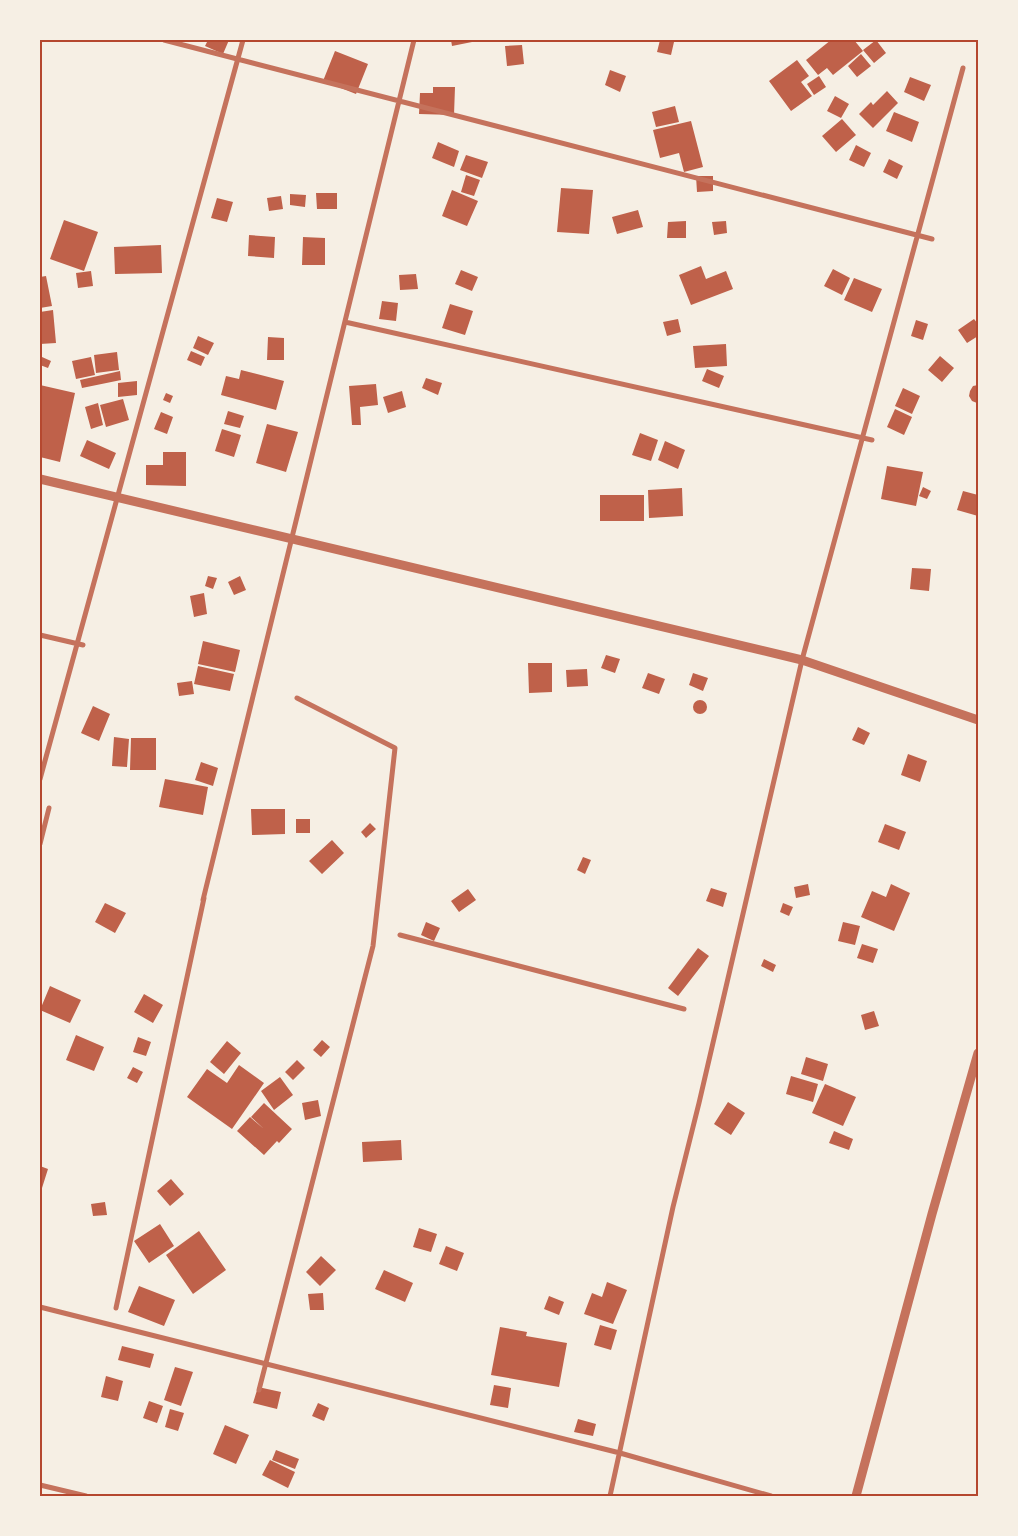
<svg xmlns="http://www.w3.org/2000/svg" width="1018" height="1536" font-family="'Fira Sans',sans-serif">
<rect width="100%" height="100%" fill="#f6efe4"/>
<!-- building -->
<path fill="#bf614a" d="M208,40h21l-6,14 -18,-8z
M451,40h21v2l-20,4z
M660,40l14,2 -3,13 -14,-3z
M831,40h23l9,11 -30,24 -6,-7 -9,7 -12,-15z
M876,40l10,13 -12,10 -11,-13z
M522,45l2,19 -17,2 -2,-20z
M335,51l33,13 -12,30 -33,-13z
M861,54l10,12 -14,11 -9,-11z
M797,60l12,16 -8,6 11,14 -21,15 -22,-30z
M610,70l16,6 -6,16 -15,-7z
M819,76l7,11 -12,8 -7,-11z
M910,77l21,8 -7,16 -20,-9z
M433,87h22l-1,28 -35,-1 1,-21h13z
M887,91l11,12 -25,25 -14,-14 12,-12 2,3z
M835,96l14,8 -8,14 -14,-7z
M675,106l4,16 -23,5 -4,-15z
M894,112l25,10 -7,20 -26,-11z
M842,119l14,16 -20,17 -14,-16z
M691,121l12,46 -19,5 -5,-19 -19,5 -7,-28z
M438,142l21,9 -5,16 -22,-9z
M856,145l15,8 -7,14 -15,-7z
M466,155l22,7 -6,16 -22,-8z
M889,159l14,7 -6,13 -14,-7z
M466,175l14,5 -6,16 -13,-4z
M696,176h17v15l-16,1z
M561,188l32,2 -4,44 -32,-2z
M452,190l26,11 -11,25 -25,-10z
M316,193h21v16h-20z
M290,194l16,1 -1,12 -15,-2z
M281,196l2,13 -14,2 -2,-13z
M217,198l16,4 -6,20 -16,-4z
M638,210l5,17 -26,7 -5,-17z
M64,220l34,12 -14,39 -34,-12z
M686,221v17h-19l1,-16z
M726,221l1,12 -13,2 -2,-13z
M249,235l26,2 -1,21 -26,-2z
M303,237l22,1v27h-23z
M161,245l1,28 -47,1 -1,-27z
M701,266l5,13 20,-8 7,18 -42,16 -12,-30z
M833,269l17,9 -8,17 -18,-9z
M461,270l17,7 -6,14 -17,-7z
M91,271l2,15 -15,2 -2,-15z
M416,274l2,15 -18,1 -1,-15z
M46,276l6,30 -12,2v-31z
M854,278l28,11 -10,23 -28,-12z
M382,301l16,2 -2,18 -17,-2z
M450,304l23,7 -8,24 -23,-7z
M53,310l3,33 -16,1v-32z
M678,319l3,13 -14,4 -4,-14z
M974,319l4,5v12l-11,7 -9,-13z
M916,320l12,4 -5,16 -12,-4z
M198,336l16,7 -6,12 -15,-7z
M268,337l16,1v22h-17z
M726,344l1,22 -32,2 -2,-22z
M191,351l14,6 -4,9 -14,-6z
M117,352l2,18 -23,3 -2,-18z
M940,356l14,12 -12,14 -14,-12z
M42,357l9,4 -3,7 -8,-3z
M91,357l4,18 -19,4 -4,-18z
M707,369l17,7 -5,12 -17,-7z
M241,370l43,11 -8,29 -55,-15 5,-19 13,3z
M120,371l1,9 -39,8 -2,-8z
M426,378l16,5 -4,12 -16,-7z
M137,381v14l-19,2v-14z
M376,384l2,21 -18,2 1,18h-9l-3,-39z
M40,385l35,8 -15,69 -20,-5z
M978,385v18h-1l-5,-2 -3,-5 1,-5 3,-5z
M903,388l17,8 -8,18 -17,-8z
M402,391l4,16 -18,6 -5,-16z
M166,393l7,3 -3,7 -7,-3z
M123,399l6,21 -23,7 -6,-22z
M98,403l5,22 -12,4 -6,-22z
M895,409l17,8 -8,18 -17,-8z
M228,411l16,5 -4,12 -16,-4z
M161,412l12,5 -6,17 -13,-5z
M267,424l31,8 -12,40 -30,-9z
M222,429l19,6 -7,22 -19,-6z
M640,433l18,7 -7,21 -19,-6z
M87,440l29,13 -7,16 -29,-13z
M665,441l20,9 -7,19 -20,-9z
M163,452h23v34l-40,-1v-20h17z
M887,466l36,6 -7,34 -35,-7z
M923,487l8,4 -4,8 -8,-3z
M682,488l1,28 -34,2 -1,-28z
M963,491l15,4v21l-21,-6z
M600,495h44v26h-44z
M912,568l19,1 -2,22 -19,-2z
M208,576l9,2 -4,11 -8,-3z
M240,576l6,14 -12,5 -6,-13z
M204,593l3,21 -13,3 -4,-21z
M203,641l37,9 -5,22 -37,-8z
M606,655l14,4 -5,14 -14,-5z
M528,663h24v29l-23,1z
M198,666l36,8 -4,17 -36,-7z
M587,669l1,17 -21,1 -1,-17z
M648,673l17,6 -6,15 -17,-6z
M693,673l15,5 -5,13 -14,-6z
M192,681l2,13 -15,2 -2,-13z
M693 707a7 7 0 1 1 14 0a7 7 0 1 1-14 0Z
M93,706l17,8 -11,27 -18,-8z
M858,727l12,6 -6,12 -12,-5z
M114,737l15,2 -2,28 -15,-1z
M131,738h25v32h-26z
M908,754l19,7 -7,21 -19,-7z
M201,762l17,6 -5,18 -18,-6z
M165,779l43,8 -5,28 -44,-8z
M251,809h34v25l-33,1z
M296,819h14v14h-14z
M370,823l6,6 -10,9 -5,-6z
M885,824l21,8 -7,18 -21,-8z
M332,840l12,13 -22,21 -13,-13z
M583,857l8,3 -6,14 -8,-4z
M808,884l2,11 -14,3 -2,-11z
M891,884l19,9 -16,38 -33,-14 11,-26 14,6z
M711,888l16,5 -4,14 -17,-6z
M468,889l8,11 -17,12 -8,-11z
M105,903l21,10 -11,20 -20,-11z
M783,903l10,4 -4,9 -9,-4z
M426,922l14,6 -6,13 -13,-6z
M843,922l17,4 -5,19 -17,-4z
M862,944l16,5 -5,14 -16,-5z
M698,948l11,8 -31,40 -10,-8z
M764,959l12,6 -3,7 -12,-6z
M50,986l31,14 -11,23 -30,-13z
M144,994l19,11 -10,18 -19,-11z
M874,1011l5,15 -14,4 -4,-15z
M76,1035l28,12 -10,24 -28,-11z
M138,1037l13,5 -5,14 -13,-4z
M322,1040l8,7 -9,10 -8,-7z
M227,1041l14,12 -17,21 -14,-12z
M806,1057l22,7 -5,17 -22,-7z
M297,1060l8,8 -12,12 -8,-8z
M239,1065l25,18 -32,46 -45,-32 20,-28 20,14z
M133,1067l10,5 -6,11 -10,-5z
M791,1076l27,8 -5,18 -27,-8z
M280,1077l13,18 -19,15 -13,-19z
M825,1084l31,13 -13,29 -31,-13z
M318,1100l3,16 -16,4 -3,-17z
M728,1102l17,11 -14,22 -17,-11z
M264,1103l28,26 -13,14 -2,-2 -13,14 -27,-24 13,-14 14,12 -13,-12z
M834,1131l19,8 -4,11 -20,-7z
M401,1140l1,20 -39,2 -1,-20z
M40,1166l8,3 -6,19 -2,-1z
M171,1179l13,15 -14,12 -13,-15z
M105,1202l2,13 -14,1 -2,-12z
M160,1224l14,22 -25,17 -15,-22z
M419,1228l18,6 -6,18 -18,-5z
M199,1231l27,39 -33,24 -27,-39z
M446,1246l18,7 -7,18 -18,-7z
M321,1256l15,14 -16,16 -14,-14z
M384,1270l29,13 -8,19 -30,-13z
M607,1282l20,8 -14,34 -29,-10 8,-21 10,4z
M139,1286l36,14 -11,26 -36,-14z
M323,1293l1,17h-14l-2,-16z
M549,1296l15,6 -5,13 -15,-6z
M600,1325l17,5 -6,20 -17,-5z
M500,1327l27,5 -1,4 41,7 -8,44 -68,-12z
M122,1346l32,8 -4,14 -32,-8z
M175,1367l18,5 -12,34 -17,-6z
M106,1376l17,5 -5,20 -17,-4z
M494,1385l17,3 -3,20 -18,-3z
M258,1387l23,5 -4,17 -24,-6z
M149,1401l14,5 -6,17 -14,-5z
M318,1403l11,5 -5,13 -12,-5z
M170,1409l14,4 -6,18 -13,-4z
M578,1419l18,5 -3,12 -19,-4z
M225,1425l24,10 -13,29 -23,-10z
M276,1450l23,9 -4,10 -23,-9z
M270,1460l25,12 -7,16 -26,-13z"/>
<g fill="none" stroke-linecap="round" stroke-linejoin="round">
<!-- minor -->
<path stroke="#c5725c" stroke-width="5" d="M164,40l768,199
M345,322l527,118
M40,635l43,10
M40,779l203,-739
M40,844l9,-36
M203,900l211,-860
M400,935l284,74
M40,1307l580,146 151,43
M116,1308l88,-410
M259,1390l114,-444 22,-198 -98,-50
M40,1485l46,11
M610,1496l63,-289 26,-104 103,-443 161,-592"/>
<!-- tertiary -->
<path stroke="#c5725c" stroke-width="9" d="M40,479l762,181 176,60
M856,1496l76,-282 46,-161"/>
</g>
<!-- border -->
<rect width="1018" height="1536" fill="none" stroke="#f6efe4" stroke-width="82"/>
<rect x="41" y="41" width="936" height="1454" fill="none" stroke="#b5482f" stroke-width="2"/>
</svg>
